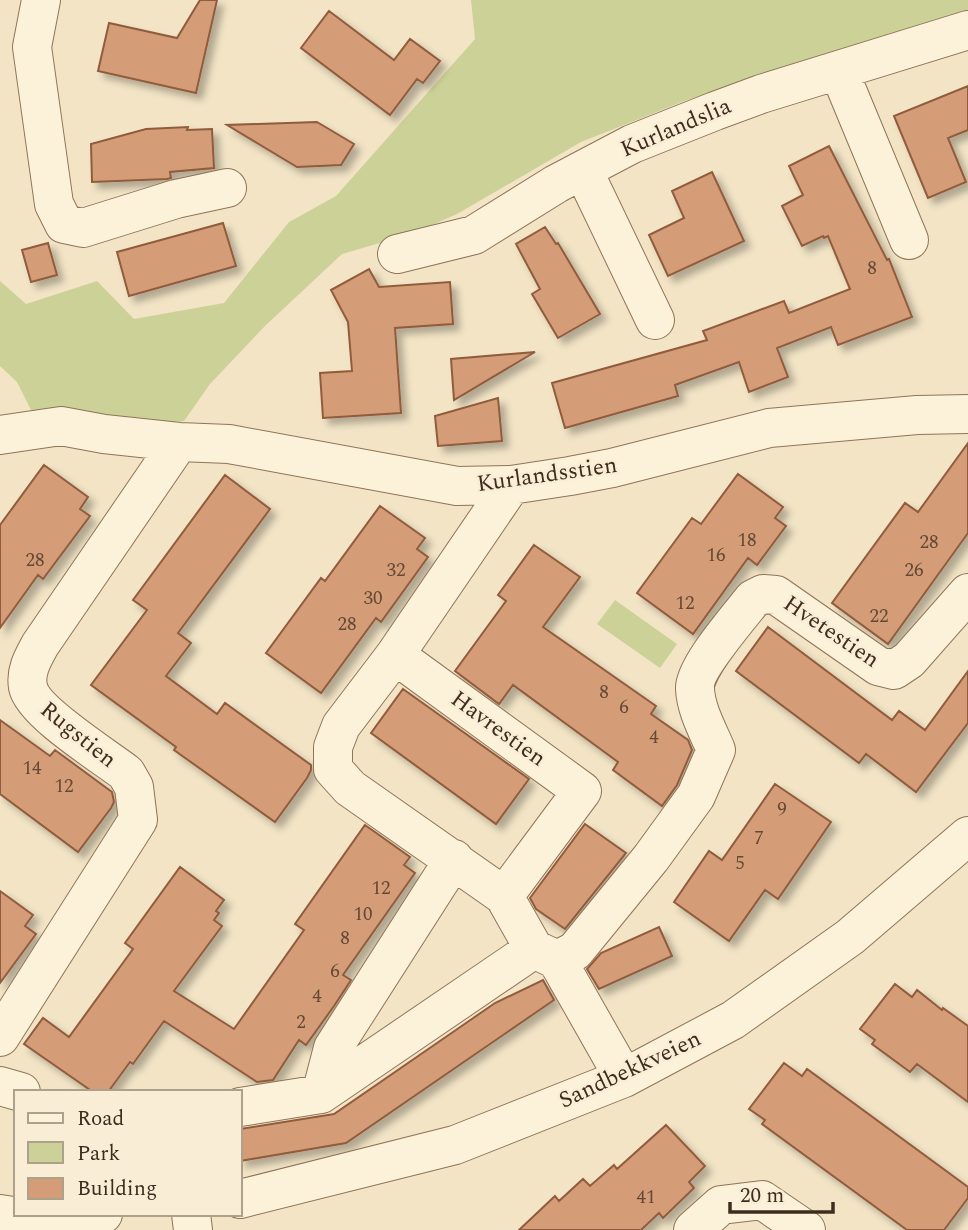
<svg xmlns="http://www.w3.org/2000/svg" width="968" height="1230" font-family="Spectral,serif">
<defs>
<filter id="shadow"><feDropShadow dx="6" dy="6" stdDeviation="3.5" flood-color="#0004"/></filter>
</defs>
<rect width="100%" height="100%" fill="#f2e4c5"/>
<!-- green -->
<path fill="#ccd297" d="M471,0h497v10l-281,90 -106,42 -124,72 -43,19 -72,21 -77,72 -55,58 -26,37 -33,4 -112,1 -22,-44 -17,-16v-85l26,23 71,-23 37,38 90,-16 65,-81 47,-26 139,-157z
M615,600l62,44 -17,24 -63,-44z"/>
<!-- building -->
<path fill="#d49c77" stroke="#915c3c" stroke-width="2" filter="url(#shadow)" d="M200,0h17l-21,93 -98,-22 11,-48 68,15z
M329,11l65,49 16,-21 30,22 -17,22 -6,-4 -27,36 -89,-67z
M968,86v44l-20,8 18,44 -38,16 -34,-82z
M317,122l37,22 -13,21 -44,2 -70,-42z
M188,127l-1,3 25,-1 2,39 -44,4 1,6 -4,1 -75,3 -1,-38 55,-15z
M829,146l58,114 2,-1 23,58 -74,28 -7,-18 -54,21 11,29 -39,15 -10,-30 -64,23 3,11 -113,32 -13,-45 155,-43 -4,-9 81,-30 5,12 61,-24 -22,-53 -4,2 -1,-2 -21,10 -20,-40 21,-11 -14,-29z
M712,172l32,69 -76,35 -19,-41 35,-17 -12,-27z
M223,223l13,43 -107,30 -12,-44z
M545,227l11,17 2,-1 42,71 -42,24 -26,-44 8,-5 -24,-45z
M48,243l9,32 -26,7 -9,-32z
M369,269l10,18 71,-5 3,42 -58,4 6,85 -78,5 -3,-45 32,-2 -4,-49 -17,-32z
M535,352l-81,48 -3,-41z
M498,398l4,43 -64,5 -3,-30z
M968,443v90l-80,111 -56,-41 73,-100 13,9z
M44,465l44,32 -8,12 10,7 -47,63 -5,-4 -38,53v-103z
M738,474l45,33 -8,11 11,8 -29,39 -9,-7 -55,76 -56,-41 55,-75 9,6z
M225,475l45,34 -92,124 13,10 -25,33 51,38 8,-11 86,62v5l-4,8 -32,44 -101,-72 2,-3 -85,-62 56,-75 -14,-10z
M380,506l45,32 -8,11 11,8 -47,65 -5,-4 -55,75 -55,-40 55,-75 4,3z
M534,545l46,32 -37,50 113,79 -5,8 37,26 4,10 -15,35 -15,21 -49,-36 5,-8 -105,-77 -14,19 -44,-33 51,-70 -8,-6z
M768,627l124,93 7,-9 26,19 43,-59v52l-52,69 -50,-38 -7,9 -123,-92z
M403,689l126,90 -33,45 -125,-91z
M0,720l50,36 5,-6 57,42 2,10 -3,6 -33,44 -78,-58z
M775,784l56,38 -53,77 -13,-9 -36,51 -55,-39 35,-51 13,9z
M585,824l41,29 -61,76 -29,-20 -6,-11z
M365,825l45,32 -6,8 11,8 -72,102 8,5 -17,26 -28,39 -7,-5 -26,40 -16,2 -93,-61 -31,43 -3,-2 -22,30h-15l-69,-48 19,-26 26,19 64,-88 -8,-6 55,-76 44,33 -8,11 3,2 -5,7 8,6 -48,65 60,38 70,-99 -9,-6z
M0,891l33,24 -8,11 11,8 -36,49z
M659,927l13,29 -73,33 -12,-20 14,-16z
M543,980l11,20 -208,143 -106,18v-32l94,-15 161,-111z
M895,984l17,13 5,-7 25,20 1,-2 25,18v76l-51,-38 -7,8 -38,-28 3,-4 -15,-11z
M784,1063l18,13 5,-7 161,118v11l-24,32h-37l-145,-106 3,-4 -16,-11z
M666,1125l39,41 -16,16 5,6 -31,30 -4,-5 -18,17h-122l36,-34 4,5 24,-22 7,7 24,-21 3,4z"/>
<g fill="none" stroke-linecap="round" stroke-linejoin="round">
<!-- minor casing -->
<g stroke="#8f7459" stroke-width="40">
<path id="minor" d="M41,0l-9,47 22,157 10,20 19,4 93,-29 51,-11
M839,71l70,169
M583,170l72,150
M397,254l77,-19 82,-51 76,-40 83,-33 46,-17 207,-64
M0,435l61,-9 43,8 75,8 50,2 228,42 54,-1 59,-9 42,-8 157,-40 148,-13 51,-1
M395,655l187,136 -78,105 30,53
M504,896l-154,-108 -17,-19v-22l8,-21 54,-71 116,-170
M557,960l18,-9 76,-93 45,-62 20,-46c-8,-19 -20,-40 -21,-61 -2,-20 45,-73 58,-90l10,-5 13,1 102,71 16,4 15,-10 59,-67
M0,1037l138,-217 -4,-33 -8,-14c-22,-17 -93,-61 -98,-86 -3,-16 5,-29 12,-42l139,-203
M0,1086l21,6
M321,1094l12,-46 121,-189
M240,1107l81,-13 213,-145 23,11 67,118
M240,1199l215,-54 169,-67 109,-58 117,-83 118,-101
M0,1214l19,3 84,-3
M191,1214l2,16
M693,1230l28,-25 41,-5 44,30"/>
</g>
<!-- minor -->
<use href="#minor" stroke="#fcf1d9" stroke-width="38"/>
</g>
<g text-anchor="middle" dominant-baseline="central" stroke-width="5" stroke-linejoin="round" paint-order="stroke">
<!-- number labels -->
<g font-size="19" fill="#644934">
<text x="872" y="268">8</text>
<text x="747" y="540">18</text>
<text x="929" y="542">28</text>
<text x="716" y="555">16</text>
<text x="35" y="560">28</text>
<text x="396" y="570">32</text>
<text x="914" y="570">26</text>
<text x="373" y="598">30</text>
<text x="685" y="603">12</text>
<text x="879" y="616">22</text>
<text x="347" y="624">28</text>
<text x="604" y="692">8</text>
<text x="624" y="707">6</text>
<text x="654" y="737">4</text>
<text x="32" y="768">14</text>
<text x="64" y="786">12</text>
<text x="782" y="809">9</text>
<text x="759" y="838">7</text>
<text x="740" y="863">5</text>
<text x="381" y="888">12</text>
<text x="363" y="914">10</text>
<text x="345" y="938">8</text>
<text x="335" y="971">6</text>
<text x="317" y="996">4</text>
<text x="301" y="1022">2</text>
<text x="646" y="1197">41</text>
</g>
<!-- street labels -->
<g font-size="23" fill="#3e2d1e" stroke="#f9eed5">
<text transform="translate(676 128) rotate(-23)">Kurlandslia</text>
<text transform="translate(547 475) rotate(-8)">Kurlandsstien</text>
<text transform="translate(831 632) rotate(34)">Hvetestien</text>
<text transform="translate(498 729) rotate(36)">Havrestien</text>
<text transform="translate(78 735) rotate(39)">Rugstien</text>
<text transform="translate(630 1070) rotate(-25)">Sandbekkveien</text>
</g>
</g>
<!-- legend -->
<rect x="14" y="1090" width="228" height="126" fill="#f9eed5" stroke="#aea18c" stroke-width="2"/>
<rect x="28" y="1113" width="35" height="10" fill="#fcf1d9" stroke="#aea18c" stroke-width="2"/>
<text x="77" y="1125" font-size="21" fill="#3e2d1e">Road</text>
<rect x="28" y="1142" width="35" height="21" fill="#ccd297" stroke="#aea18c" stroke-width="2"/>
<text x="77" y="1160" font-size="21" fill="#3e2d1e">Park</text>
<rect x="28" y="1178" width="35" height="21" fill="#d49c77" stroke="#aea18c" stroke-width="2"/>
<text x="77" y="1195" font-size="21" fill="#3e2d1e">Building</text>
<!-- scale -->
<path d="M730 1202v10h103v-10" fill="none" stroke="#3e2d1e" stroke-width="3.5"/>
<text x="740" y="1202" font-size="21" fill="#3e2d1e" stroke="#f9eed5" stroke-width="5" paint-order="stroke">20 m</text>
</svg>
